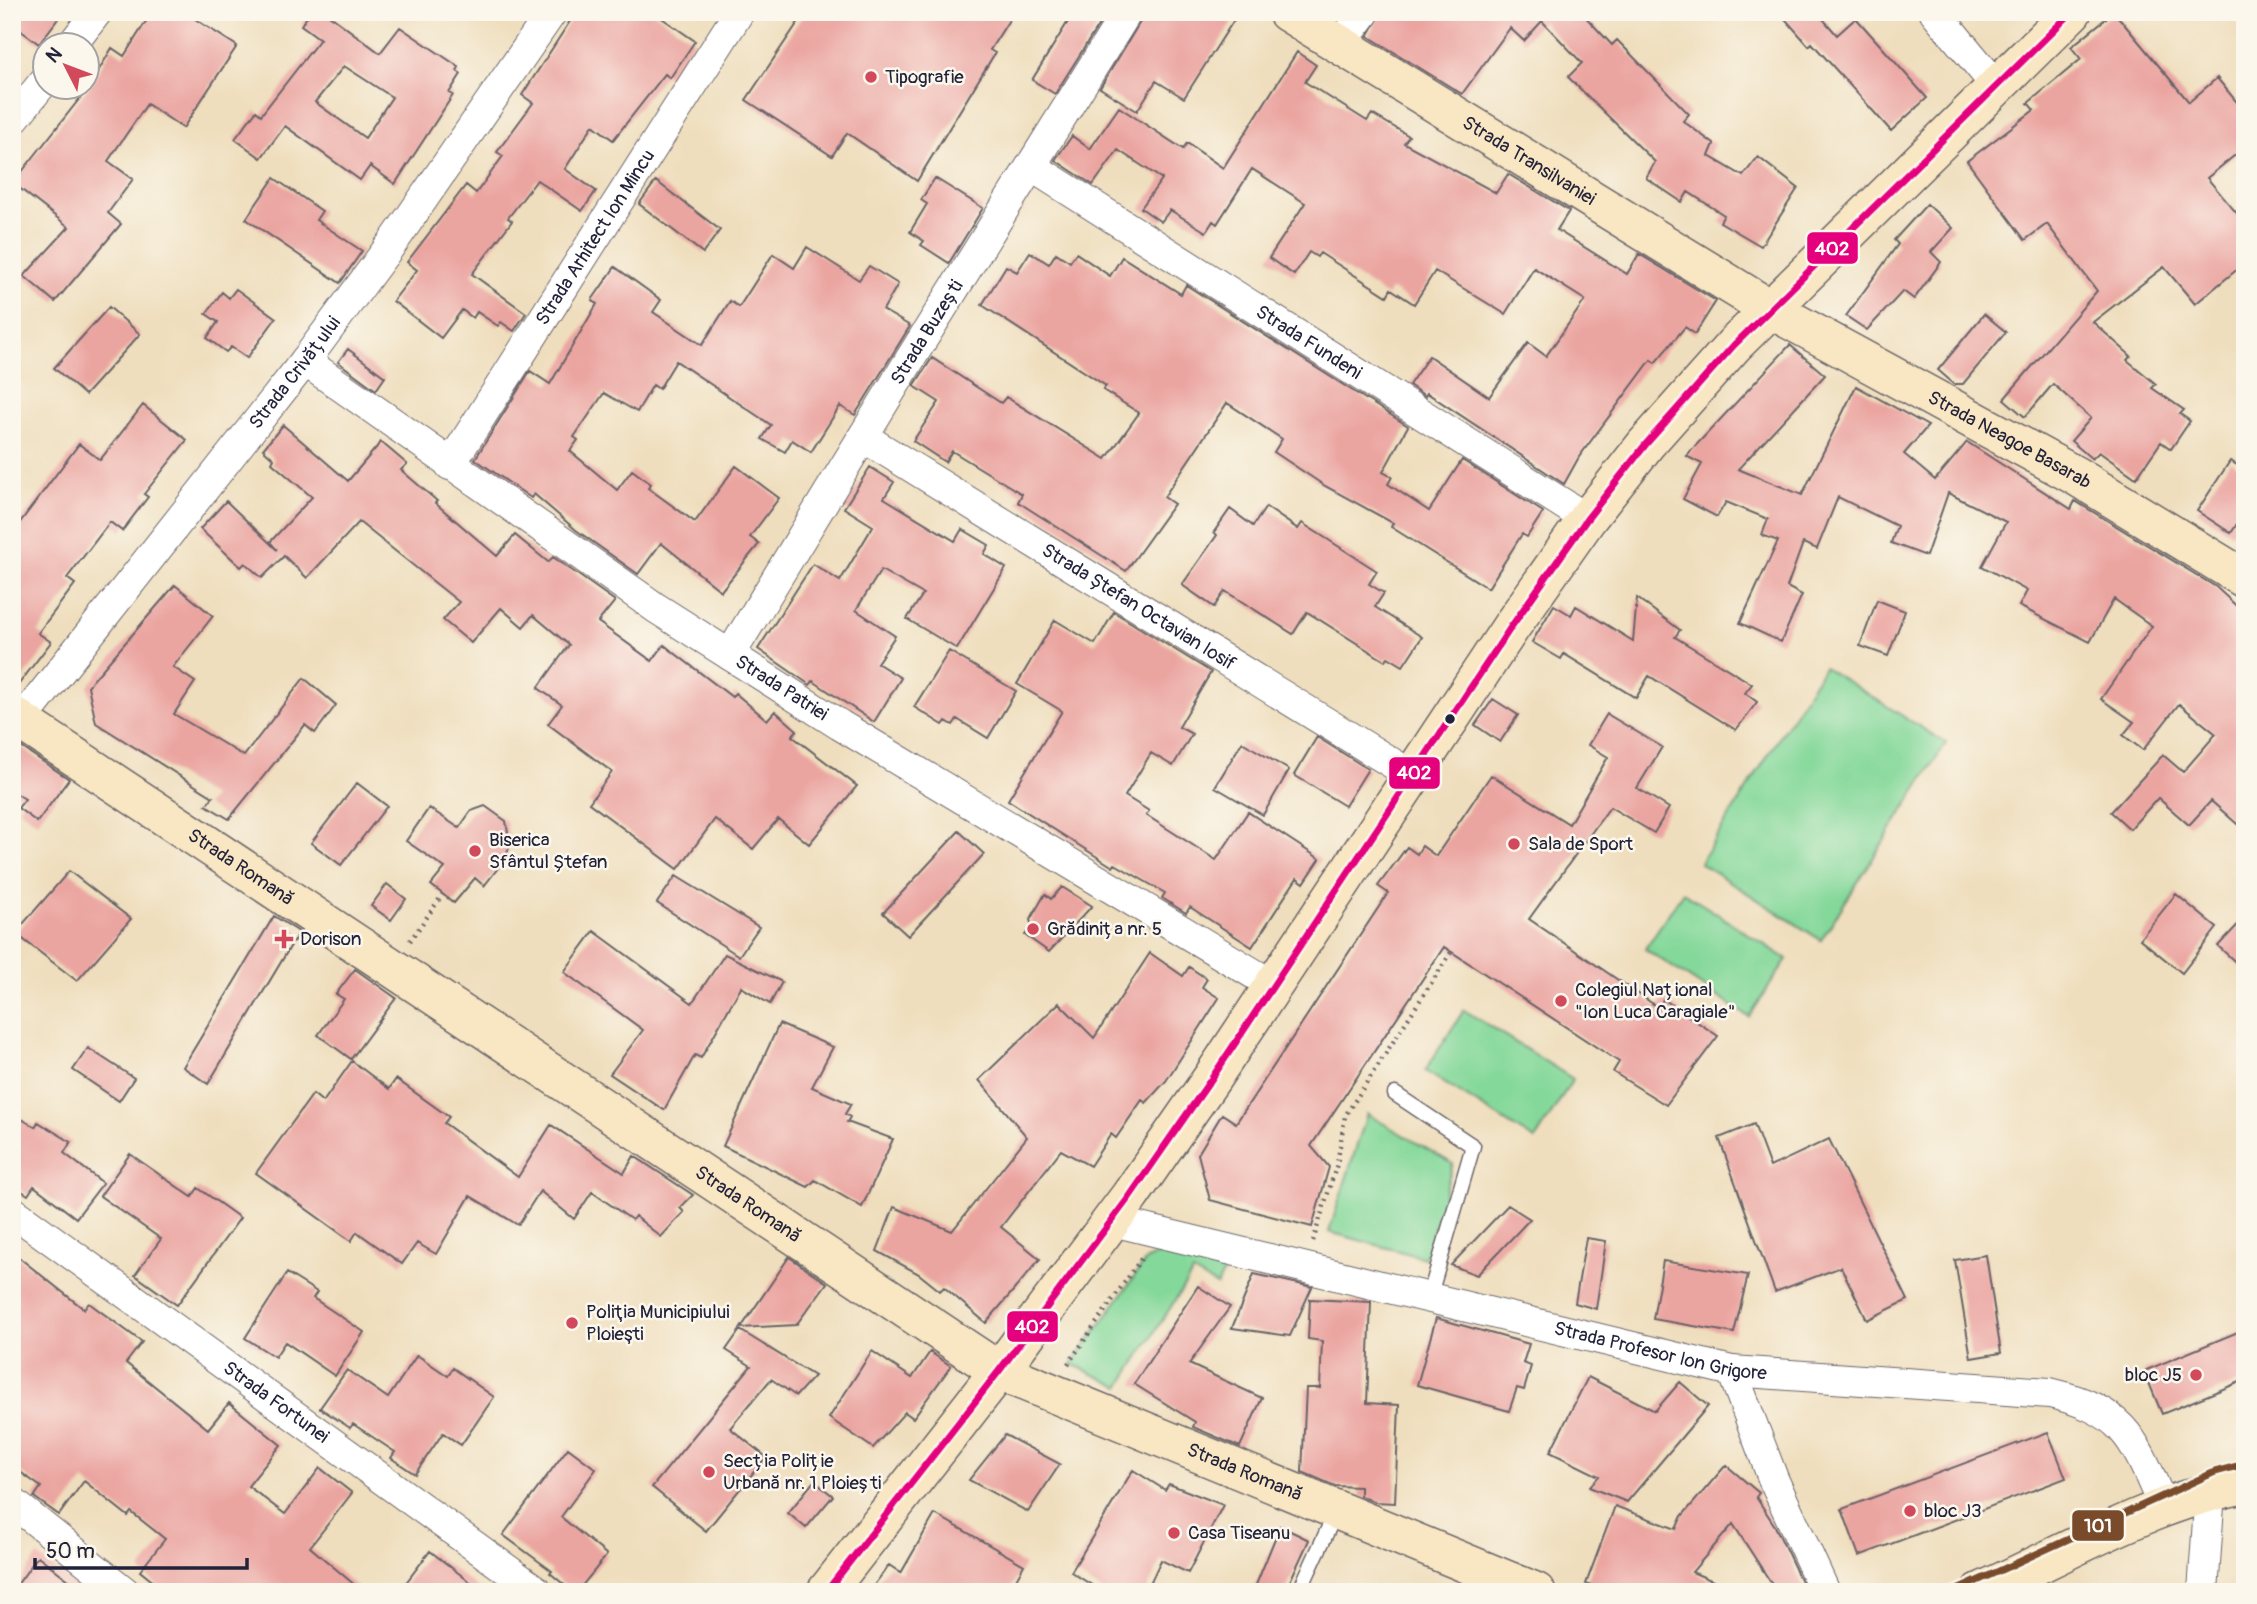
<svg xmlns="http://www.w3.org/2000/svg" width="2257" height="1604" font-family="Pangolin,sans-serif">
<rect width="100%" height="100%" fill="#fbf7ec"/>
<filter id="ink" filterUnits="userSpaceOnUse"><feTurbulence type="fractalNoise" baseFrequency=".0143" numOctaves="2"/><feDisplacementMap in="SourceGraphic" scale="14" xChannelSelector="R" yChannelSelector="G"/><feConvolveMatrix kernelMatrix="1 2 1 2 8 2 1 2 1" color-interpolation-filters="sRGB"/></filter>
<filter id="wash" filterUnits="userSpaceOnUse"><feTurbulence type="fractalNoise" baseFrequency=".00686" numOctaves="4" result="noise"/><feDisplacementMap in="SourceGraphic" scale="28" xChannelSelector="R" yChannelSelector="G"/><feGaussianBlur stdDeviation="1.57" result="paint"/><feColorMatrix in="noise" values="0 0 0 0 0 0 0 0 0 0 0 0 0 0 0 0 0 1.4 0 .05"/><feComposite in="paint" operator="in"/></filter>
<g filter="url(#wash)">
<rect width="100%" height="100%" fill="#efdebd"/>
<!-- green -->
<path fill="#84d89a" stroke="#537d6a" stroke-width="2" d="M1824,667l122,76 -125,197 -121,-77z
M1683,892l104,67 -38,58 -104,-68z
M1464,1010l109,69 -38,61 -110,-69z
M1367,1114l86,50 -28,94 -96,-26z
M1159,1254l67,13 -9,19 -24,-14 -73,115 -48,-23 75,-105z"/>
<g id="blocks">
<!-- building -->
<path fill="#eba5a1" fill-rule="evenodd" d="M12,12h51l-24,32 -27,-20z
M152,12h32l53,34 -54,82 -36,-24 -39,57 25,18 -25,34 13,11 -66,78 -31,-26 45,-49 -56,-44 75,-95 24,-40 12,8z
M311,12h14l55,41 20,-26 59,40 -2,4 4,3 -12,19 4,2 -58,89 -25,-18 -10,14 -75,-54 -24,32 -26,-19 21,-28 5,4 59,-76 -19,-14zM344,66l48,31 -27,41 -50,-36z
M576,12h77l42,29 -25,37 -5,-4 -52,66 -20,-15 -28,44 31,22 -14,20 -45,-31 -29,38 4,3 -40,53 54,39 -12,18 -13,-9 -3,4 -21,-14 -4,6 -11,-8 -21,28 -48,-37 24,-31 -10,-8 59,-77 10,8 27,-37 -6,-4 36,-49 -11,-8z
M805,12h209l-24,38 5,3 -78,128 -70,-48 -15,23 -86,-56z
M1074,12h12l15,9 -46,73 -23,-14z
M1146,12h93l-55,86 -28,-17 -19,30 -37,-23z
M1382,12h199l31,33 5,-5 72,74 -6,7 31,23 -5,12 34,20 15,-19 40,31 -37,58 -41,-24 4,-7 -36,-23 -6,10 -36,-24 9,-16 -87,-85 14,-14 -40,-42 -18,20 -14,-13 -48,66 -94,-58z
M1779,12h38l20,23 19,-17 71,80 -36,33 -79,-88 -3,3z
M2114,12l75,90 28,-24 28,34v35l-38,31 38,45v40l-50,41 -31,-37 -71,55 38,34 -4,4 29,24 -4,4 32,22 -4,4 10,7 -19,28 -10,-7 -25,36 -37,-26 -7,7 -21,-18 20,-23 -38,-34 -28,33 -21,-18 93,-108 -50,-67 -22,16 -58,-79 67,-51 -6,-7 53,-44 -10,-12z
M1297,52l19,13 -11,17 62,39 5,-7 37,22 -5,7 92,50 12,-19 61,37 -12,19 70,44 12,-20 77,47 -21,33 -10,-7 -30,36 -4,-3 -72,97 -15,27 -137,-91 -2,3 -16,-11 20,-29 60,41 39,-54 18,13 39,-56 -51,-32 -29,46 -70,-43 -21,33 -23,-15 -4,7 -67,-43 -3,4 -8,-5 -15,23 -25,-17 36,-55 -53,-34 -35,55 -4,-3 -7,11 -36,-22 -9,12 -20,-14 21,-29 -44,-29 -25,35 -38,-25 17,-24 18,13 29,-42 64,42 4,-6 36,25z
M274,178l48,33 -6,9 46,31 -22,32 -94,-64z
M935,178l48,30 -34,55 -28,-18 3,-4 -14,-9 17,-28 -6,-4z
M656,181l64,49 -17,23 -64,-49z
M1927,204l26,24 -22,24 10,10 -27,37 -11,-8 -36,39 -21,-14 52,-72 -4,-4z
M807,247l52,33 10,-14 29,18 -15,26 27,16 -55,89 -15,-9 -29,46 -19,-12 -7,12 -23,-13 9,-14 -95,-64 -17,28 -6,-4 -16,27 -33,-19 -30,44 4,3 -8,11 47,39 15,-20 19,14 -3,4 47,34 41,-56 43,32 -29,39 9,7 -38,47 -60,-48 -23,31 -62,-44 -42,-36 -3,4 -56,-39 55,-88 20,13 47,-80 -5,-4 23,-33 46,33 -8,12 49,33 28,-44 9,6 34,-53 21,14z
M1030,252l19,12 7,-11 14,9 6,-9 34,23 12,-19 59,37 5,-9 222,141 -25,46 9,5 -4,7 41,27 33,-51 81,52 -16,25 -5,-3 -34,54 -97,-61 2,-4 -68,-37 -51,-34 8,-13 -55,-36 -63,94 10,7 -48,67 -108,-69 4,-8 -70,-43 -7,11 -32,-21 26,-39 -25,-16 18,-28 69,45 5,-6 100,62 33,-46 -36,-23 3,-4 -124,-81 24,-39 11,6z
M236,289l40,29 -29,40 -16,-11 -5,5 -19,-14 11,-16 -12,-8 16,-22 7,6z
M109,307l31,27 -55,61 -31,-27z
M1984,314l22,18 -43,52h-9l-16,-14z
M1790,345l35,30 -87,94 64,26 54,-109 72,40 -24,28 31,26 32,-38 104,67 4,-8 141,86 29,27v217l-34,-30 -22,24 -31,-27 -28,31 -19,-17 52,-57 20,17 33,-38 -37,-30 -36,46 -20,-15 11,-13 -33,-23 51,-73 -38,-27 -24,43 -71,-36 8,-15 -45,-25 24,-44 -58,-29 -22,63 -35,-13 6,-17 -59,-29 -21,52 -14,-6 -16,44 15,8 -21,47 -41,-19 38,-82 -16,-6 6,-16 -42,-17 -9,15 -34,-18 19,-35 -16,-8z
M348,349l37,28 -9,13 -38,-28z
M143,405l44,35 -43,54 4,3 -26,34 -12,-9 -43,56 8,6 -37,49 13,9 -39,51v-160l67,-89 21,16z
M283,425l65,56 33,-39 26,22 -6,6 36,31 -2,2 62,53 18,-21 33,27 5,-5 62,44 -17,21 54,39 12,-16 68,52 3,-4 32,27 8,-9 22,19 -5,6 65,50 -48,58 -31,-25 -25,30 -38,-30 -37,50 -89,-66 23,-31 -64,-48 14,-19 -24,-17 31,-43 -36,-30 -10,12 -22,-19 -30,35 -28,-23 16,-18 -100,-80 -52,56 -23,-22 -22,22 -17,-15 -4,4 -41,-38 26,-28 51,49 -7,-8 42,-45 -40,-34 2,-4 -11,-10z
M2230,461l15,8v43l-14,21 -34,-22z
M870,467l24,15 -10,16 71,43 7,-12 27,16 -5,9 22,14 -49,81 -50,-30 16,-25 -42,-24 -25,40 39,26 -18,27 24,15 -27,44 -61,-41 -3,4 -52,-36 55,-85 27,17 33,-55 -29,-18z
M1266,507l32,22 4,-6 75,48 -8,13 15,9 -9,14 47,30 -19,29 -15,-9 -3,4 -78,-49 -14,22 -68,-43 -11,16 -32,-22 35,-50 -3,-3 16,-23 23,17z
M175,585l38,31 -40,51 22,15 -21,32 70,42 60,-78 32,27 -21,28 -10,-8 -76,94 -23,-14 7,-8 -117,-74 -8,-37z
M1637,598l43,32 -5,7 77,47 -7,9 12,9 -21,28 -87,-54 -13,22 -72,-44 -3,5 -29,-17 22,-37 17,10 5,-9 57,35z
M1877,600l28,11 -17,45 -28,-10z
M1114,612l97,60 -32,55 13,7 -19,32 -22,-13 -26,43 24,15 -3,4 70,45 32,-48 72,47 -16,24 -7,-5 -45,69 -62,-40 -4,6 -24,-15 3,-5 -50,-29 -2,3 -105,-67 54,-89 -45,-27 38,-64 40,24z
M949,651l67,40 -28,47 -31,-19 -4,6 -7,-4 -3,4 -29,-18z
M1493,699l25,16 -18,27 -25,-17z
M1607,714l55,33 -25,41 32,20 -15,25 -44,-26 -81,112 130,89 4,-9 55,37 -52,69 -53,-33 6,-10 -175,-115 -133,199 18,21 -17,60 -102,-27 -12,-46 24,-40 14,9 152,-230 -10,-7 29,-39 10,7 5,-8 14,10 55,-81 78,49 39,-67 -20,-12z
M1317,737l51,32 -23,37 -51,-31z
M12,741l57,38 -32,43 -19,-14 7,-9 -13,-8z
M1242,742l47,28 -26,45 -48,-28z
M357,783l30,23 -46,59 -30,-22z
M485,806l21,15 4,24 -5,14 -21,27 -9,-8 -21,25 -23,-18 14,-17 -39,-27 23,-33 30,20 12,-17z
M959,831l25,23 -76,82 -25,-23z
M69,871l62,48 -54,62 -62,-48z
M676,876l83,51 -20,29 -82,-53z
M387,884l19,15 -15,21 -20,-14z
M1062,887l30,19 -43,46 -24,-17 7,-9 -2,-6 15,-26 6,5z
M2176,894l41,34 -35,45 -42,-34z
M274,916l25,16 -91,152 -25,-17z
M2245,917v54l-27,-25z
M594,931l98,72 33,-49 57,28 -12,22 -29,-17 -40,71 -6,-3 -31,55 -54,-36 33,-44 -79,-58z
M1150,953l33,23 6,-9 18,12 -5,8 17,11 -53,83 -20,22 -4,-3 -26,38 -5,-4 -21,32 -29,-16 -60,77 39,32 -54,64 -42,-36 -4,4 -21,-17 -42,-23 17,-44 58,24 75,-94 -48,-57 80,-77 35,35z
M355,969l41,29 -45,61 -33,-24 26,-36 -8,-5z
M779,1024l54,23 -21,40 39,17 -6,10 5,3 -3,5 46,17 -31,68 -47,-27 -7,7 -85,-41z
M88,1048l46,30 -15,23 -46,-31z
M352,1061l37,28 7,-10 53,38 -5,6 74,54 33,-52 73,48 10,-17 59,39 -13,13 4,4 -23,25 -26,-21 -3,4 -40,-28 -18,27 -34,-28 -22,34 -48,-29 -34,58 -19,-11 -15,21 -45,-32 -6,9 -95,-68 57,-79 10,8z
M12,1113l23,14 3,-5 33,20 -7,11 39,30 -27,35 -42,-32 -6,9 -16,-10z
M1754,1124l16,43 59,-28 79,161 -41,20 -26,-53 -66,25 -56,-154z
M130,1154l62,43 6,-9 42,30 -63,87 -42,-30 26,-36 -61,-43z
M1508,1205l22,14 -53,56 -26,-10z
M1586,1238l20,3 -10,68 -21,-6z
M12,1252l72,57 5,-6 53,39 -16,21 82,66 21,-26 52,42 -33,41 37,28 35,-46 32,25 -42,54 53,45h-197l-26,-21 25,-32 -34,-27 -3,4 -44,-35 -25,34 -25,-18 7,-10 -29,-21z
M1986,1255l15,98 -30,5 -16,-98z
M789,1257l38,26 -31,42 -55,3z
M1663,1261l85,14 -14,58 -81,-14z
M287,1273l30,19 -4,6 51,34 -29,44 -50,-34 -10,15 -30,-19z
M1254,1274l58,13 -22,49 -58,-8z
M1198,1286l32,21 -41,57 73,34 -22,49 -47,-20 2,-5 -61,-38z
M1310,1299l61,3 -4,101 32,2 -4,98 -20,-1 -15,-6v-9l-25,-1 -33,-14 4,-84h14l2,-47 -14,-2z
M1436,1318l93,26 -6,19 8,3 -7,24 -7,-2 -8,23 -92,-26z
M2245,1329v51l-83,34 -18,-43z
M740,1330l74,46 -18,20 -25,-17 -41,49 36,29 -60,74 -54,-44 99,-121 -25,-16z
M872,1351l40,27 18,-26 21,14 -38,52 -8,-6 -32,36 -44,-30z
M417,1355l31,21 5,-8 41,29 -33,48 -18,-12 -28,41 -24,-16 4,-6 -42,-28 -3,4 -30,-20 27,-38 41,28z
M1588,1377l67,34 25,-29 28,24 -81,96 -38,-15 10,-11 -49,-24z
M2048,1432l18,46 -207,78 -17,-47z
M1005,1435l55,29 -32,48 -59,-32z
M568,1448l28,21 -35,48 46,38 -30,37h-4l-23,-19 2,-2 -49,-36z
M1726,1465l33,28 -3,4 19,29 31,66h-29l-44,-68 -41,48 47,20h-131l-22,-8 29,-78 61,23 6,-13z
M1133,1470l32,20 4,-6 54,21 -35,68 -27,-13 -15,32h-43l-32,-20z
M814,1481l19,15 -27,32 -18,-15z
M935,1514l89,51 -15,27h-140l20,-27 12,8z
M1280,1526l29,14 -24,52h-32z
M430,1551l53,41h-84z
M38,1556l46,36h-72z"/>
</g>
</g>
<g filter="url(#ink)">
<use href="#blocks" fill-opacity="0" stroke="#6a6468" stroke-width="2"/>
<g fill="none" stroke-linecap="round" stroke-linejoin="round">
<!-- lane casing -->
<g stroke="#6a6468" stroke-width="17">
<path id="lane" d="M1395,1094l78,52 -44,152
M1299,1592l37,-80"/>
</g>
<!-- street casing -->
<g stroke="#6a6468" stroke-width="32">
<g id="street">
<path d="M1935,12l63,76"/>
<path d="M1340,45l25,-33"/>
<path d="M71,46l26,-34"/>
<path d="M12,121l34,-42"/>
<path id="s1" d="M1031,166l556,353"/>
<path id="s2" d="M305,361l351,247 184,117 434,261"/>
<path id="s3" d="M863,437l550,339"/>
<path id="s4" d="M450,465l289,-453"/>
<path id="s5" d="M730,655l179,-294 218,-349"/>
<path id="s6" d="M21,721l284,-360 91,-123 156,-226"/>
<path id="s7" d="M12,1211l526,381"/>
<path id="s8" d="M1112,1221l620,150 318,22c76,18 84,46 113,113"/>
<path d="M1732,1371l42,110 51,111"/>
<path d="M12,1502l113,90"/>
<path d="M2203,1592l7,-101"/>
</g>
</g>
<!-- secondary casing -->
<g stroke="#6a6468" stroke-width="41">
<g id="secondary">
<path id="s9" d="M1287,12l483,297 306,167 169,103"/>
<path id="s10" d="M12,715l987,656 537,221"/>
<path d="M826,1592l173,-221 131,-175 82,-118 299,-451 76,-108 59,-75 88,-99 338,-333"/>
<path d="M1980,1592c87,-39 171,-90 265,-108"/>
</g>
</g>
<!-- path -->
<path stroke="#6a6468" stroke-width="4.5" stroke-dasharray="2 5" stroke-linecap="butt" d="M410,941l33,-47
M1313,1241l24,-77 8,-48 107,-165
M1068,1364l75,-108"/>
<!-- lane -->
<use href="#lane" stroke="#fff" stroke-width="14"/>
<!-- street -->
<use href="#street" stroke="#fff" stroke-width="30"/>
<!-- secondary -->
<use href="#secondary" stroke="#f9e7c3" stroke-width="38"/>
<!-- bus-1 casing -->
<g stroke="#fbf7ec" stroke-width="12">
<path id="bus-1" d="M826,1592l173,-221 131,-175 82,-118 299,-451 76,-108 59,-75 88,-99 338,-333"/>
</g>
<!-- bus-1 -->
<use href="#bus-1" stroke="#e5007d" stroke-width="7"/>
<!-- tram-1 casing -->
<g stroke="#fbf7ec" stroke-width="12">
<path id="tram-1" d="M1953,1592l262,-120 30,-8"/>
</g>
<!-- tram-1 -->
<use href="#tram-1" stroke="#7a4b2a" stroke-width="7"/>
</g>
</g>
<!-- markers -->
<g fill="#d1495b" stroke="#fbf7ec" stroke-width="2.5">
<circle cx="871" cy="77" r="7"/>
<circle cx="1514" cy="844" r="7"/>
<circle cx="475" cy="851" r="7"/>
<circle cx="1033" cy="929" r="7"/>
<path d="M280.5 928.5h7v7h7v7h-7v7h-7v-7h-7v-7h7z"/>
<circle cx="1561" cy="1001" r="7"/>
<circle cx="572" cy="1323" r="7"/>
<circle cx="2196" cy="1375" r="7"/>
<circle cx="709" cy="1472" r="7"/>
<circle cx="1910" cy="1511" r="7"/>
<circle cx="1174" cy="1533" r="7"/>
</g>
<circle fill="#22223b" stroke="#fbf7ec" stroke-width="2.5" cx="1450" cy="719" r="6"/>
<g text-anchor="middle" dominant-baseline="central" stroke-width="5" stroke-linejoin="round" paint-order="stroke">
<!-- poi labels -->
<g font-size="19" fill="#22223b" stroke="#fbf7ec" text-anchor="start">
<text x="885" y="77">Tipografie</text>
<text x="489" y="840">Biserica<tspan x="489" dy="22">Sfântul Ștefan</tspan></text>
<text x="1528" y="844">Sala de Sport</text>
<text x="1047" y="929">Grădinița nr. 5</text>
<text x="300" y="939">Dorison</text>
<text x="1575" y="990">Colegiul Național<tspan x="1575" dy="22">"Ion Luca Caragiale"</tspan></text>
<text x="586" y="1312">Poliţia Municipiului<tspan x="586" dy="22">Ploieşti</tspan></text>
<text x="2182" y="1375" text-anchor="end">bloc J5</text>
<text x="723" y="1461">Secția Poliție<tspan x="723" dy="22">Urbană nr. 1 Ploiești</tspan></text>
<text x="1924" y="1511">bloc J3</text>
<text x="1188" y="1533">Casa Tiseanu</text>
</g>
<!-- street labels -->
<g font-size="19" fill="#22223b" stroke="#fbf7ec">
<text stroke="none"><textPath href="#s9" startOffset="284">Strada Transilvaniei</textPath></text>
<text stroke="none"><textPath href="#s4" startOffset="270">Strada Arhitect Ion Mincu</textPath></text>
<text stroke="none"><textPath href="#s5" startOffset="378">Strada Buzești</textPath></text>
<text stroke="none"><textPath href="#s1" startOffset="329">Strada Fundeni</textPath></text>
<text stroke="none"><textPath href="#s6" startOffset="443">Strada Crivățului</textPath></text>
<text stroke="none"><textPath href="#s9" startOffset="840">Strada Neagoe Basarab</textPath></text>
<text stroke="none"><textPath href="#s3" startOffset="324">Strada Ștefan Octavian Iosif</textPath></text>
<text stroke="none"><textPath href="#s2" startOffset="578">Strada Patriei</textPath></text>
<text stroke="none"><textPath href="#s10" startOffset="275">Strada Romană</textPath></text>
<text stroke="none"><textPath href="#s10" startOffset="884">Strada Romană</textPath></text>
<text stroke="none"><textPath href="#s8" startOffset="564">Strada Profesor Ion Grigore</textPath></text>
<text stroke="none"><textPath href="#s7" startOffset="326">Strada Fortunei</textPath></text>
<text stroke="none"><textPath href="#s10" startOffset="1451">Strada Romană</textPath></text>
</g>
</g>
<g stroke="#fbf7ec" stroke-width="2.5">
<rect x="1806" y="231" width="53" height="34" rx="7" fill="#e5007d"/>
<rect x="1388" y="756" width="53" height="34" rx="7" fill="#e5007d"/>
<rect x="1006" y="1310" width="53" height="33" rx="7" fill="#e5007d"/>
<rect x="2071" y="1509" width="54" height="33" rx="7" fill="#7a4b2a"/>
</g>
<g font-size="19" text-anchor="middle" font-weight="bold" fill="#fff">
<text x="1832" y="255">402</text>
<text x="1414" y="779">402</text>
<text x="1032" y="1333">402</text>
<text x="2098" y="1532">101</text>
</g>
<!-- margin -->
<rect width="2257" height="1604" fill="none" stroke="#fbf7ec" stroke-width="42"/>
<!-- north arrow -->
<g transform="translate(66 66) rotate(312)"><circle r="33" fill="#fbf7ec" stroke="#a4a2a5" stroke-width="2"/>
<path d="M0-5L12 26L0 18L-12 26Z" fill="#d1495b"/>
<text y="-10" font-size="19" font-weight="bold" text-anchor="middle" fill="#22223b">N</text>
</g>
<!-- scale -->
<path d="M35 1558v10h212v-10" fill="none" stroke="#22223b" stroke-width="3.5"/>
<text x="46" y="1558" font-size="21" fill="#22223b" stroke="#fbf7ec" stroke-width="5" paint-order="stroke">50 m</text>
</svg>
